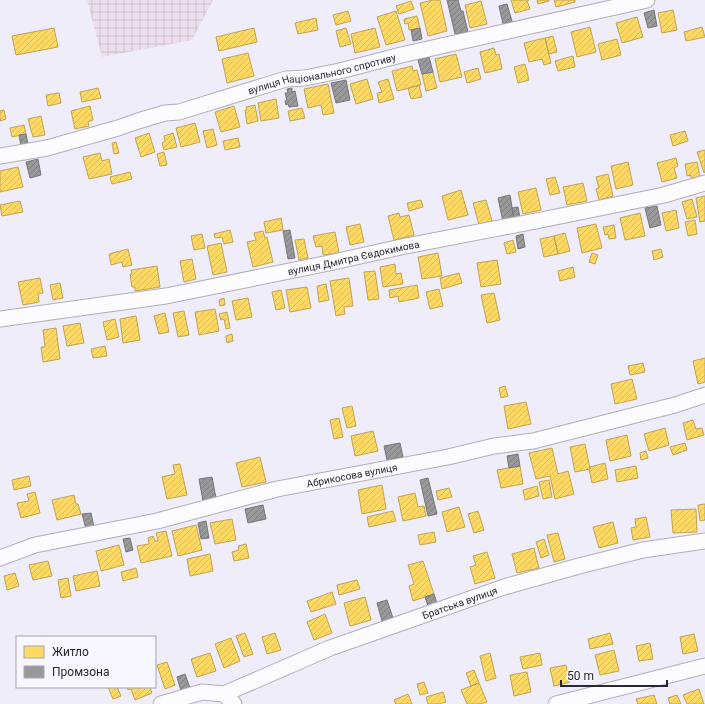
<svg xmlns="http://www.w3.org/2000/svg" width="705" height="704" font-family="Roboto,sans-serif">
<defs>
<pattern id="industrial-grid" width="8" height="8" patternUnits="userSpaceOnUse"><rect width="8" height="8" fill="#ebdfec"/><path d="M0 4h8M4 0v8" fill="none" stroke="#cabfcb"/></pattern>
<pattern id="homes-hatch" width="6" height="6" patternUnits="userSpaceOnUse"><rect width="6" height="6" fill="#ffd966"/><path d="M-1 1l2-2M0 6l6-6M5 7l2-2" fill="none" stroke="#dbba59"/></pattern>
<pattern id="industry-hatch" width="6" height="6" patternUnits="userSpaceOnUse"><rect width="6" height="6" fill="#999"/><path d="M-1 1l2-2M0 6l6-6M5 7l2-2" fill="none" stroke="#7d7d7e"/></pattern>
</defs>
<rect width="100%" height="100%" fill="#eeedf9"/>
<!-- industrial -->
<path fill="url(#industrial-grid)" d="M87,0h126l-21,40 -90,17z"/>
<!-- homes -->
<path fill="url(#homes-hatch)" stroke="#bfa457" d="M433,0h7l7,31 -19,5 -8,-33z
M511,0h18l-2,1 3,8 -15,4z
M537,0h12v1l-11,3z
M554,0h21v2l-19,5z
M411,1l3,8 -15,5 -3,-8z
M481,1l6,23 -17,4 -5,-23z
M673,10l4,20 -15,3 -4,-20z
M348,11l3,10 -15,4 -3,-10z
M396,11l9,29 -19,5 -9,-28z
M417,16l3,12 -11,2 -1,-7 -3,1 -1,-5z
M637,17l6,20 -21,6 -6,-20z
M316,18l2,12 -20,4 -3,-11z
M590,27l6,25 -19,5 -6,-25z
M702,27l3,10 -19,4 -2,-9z
M54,28l4,19 -42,8 -4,-19z
M254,28l3,14 -38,9 -3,-14z
M346,28l5,16 -11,3 -4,-16z
M375,28l5,19 -25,6 -4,-19z
M553,36l4,16 -8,2 -4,-16z
M545,38l6,25 -7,2 -2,-6 -13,3 -5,-19z
M617,39l4,16 -19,5 -4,-16z
M494,48l2,7 3,-1 3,15 -17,4 -5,-21z
M248,53l6,23 -27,7 -5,-24z
M456,54l6,23 -22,5 -5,-23z
M573,56l2,11 -17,4 -3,-10z
M525,64l4,16 -11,3 -4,-16z
M412,66l1,5 4,-1 4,15 -24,6 -5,-20z
M478,68l3,11 -14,4 -3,-11z
M433,72l4,16 -11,3 -4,-17z
M367,79l6,20 -17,5 -6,-20z
M388,79l6,20 -15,4 -2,-10 5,-1 -4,-10z
M328,84l6,29 -11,2 -2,-10 -13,3 -4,-19z
M419,85l3,12 -11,2 -3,-11z
M98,88l3,10 -19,4 -2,-10z
M59,93l2,10 -13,3 -2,-11z
M276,99l3,19 -18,3 -3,-18z
M255,105l3,16 -11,3 -2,-14h2l-1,-3z
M90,106l3,14 -5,2 1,4 -14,3 -4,-18z
M234,106l6,21 -19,5 -6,-20z
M302,108l3,10 -15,3 -2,-10z
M4,110l2,9 -6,2v-10z
M41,116l4,19 -12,2 -5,-18z
M195,123l5,19 -19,5 -5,-19z
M24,125l2,9 -14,3 -2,-9z
M213,129l4,16 -10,3 -4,-17z
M685,131l3,10 -15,5 -3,-11z
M149,133l6,19 -14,5 -6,-19z
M173,133l4,14 -13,3 -2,-7 3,-2 -1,-5z
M238,138l2,9 -15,3 -2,-9z
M116,142l3,11 -5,1 -2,-11z
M705,150v22l-1,1 -7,-21z
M164,152l3,13 -7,1 -3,-12z
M100,153l2,8 7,-2 3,15 -23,5 -6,-22z
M676,158l2,8 -4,2 3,10 -15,4 -5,-19z
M628,162l5,23 -17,4 -5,-23z
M697,162l3,15 -9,1v-3l-4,1 -2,-12z
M18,167l5,20 -23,5v-21z
M130,172l2,7 -20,5 -2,-7z
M608,174l5,22 -14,4 -3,-11 3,-1 -3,-11z
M555,177l5,16 -10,2 -4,-16z
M583,183l4,18 -20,4 -4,-18z
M536,188l5,22 -18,4 -5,-22z
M461,190l7,25 -20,5 -6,-24z
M705,196v25l-5,1 -4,-24z
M692,199l5,18 -10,2 -5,-17z
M421,200l2,7 -14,4 -2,-8z
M486,200l6,21 -13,4 -6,-22z
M20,201l3,11 -21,4 -2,-11z
M676,210l3,18 -13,3 -4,-18z
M399,213l1,4 9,-2 5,20 -20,5 -6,-24z
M640,213l5,23 -20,4 -5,-22z
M281,218l2,12 -17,3 -2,-11z
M695,220l2,14 -9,2 -3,-14z
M360,224l4,18 -14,3 -4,-18z
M596,224l6,24 -20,5 -5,-25z
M614,225l2,13 -7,1 -1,-5 -3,1 -2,-8z
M230,230l3,12 -9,2 -2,-7 -7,1 -1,-4z
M263,231l2,7 2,-1 6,25 -20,5 -6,-25 9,-2 -2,-7z
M335,232l4,21 -16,2 -1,-9 -6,1 -3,-11z
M565,233l5,18 -12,3 -4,-18z
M202,234l3,14 -11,2 -3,-14z
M554,236l4,18 -14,3 -4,-18z
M304,239l4,19 -9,2 -4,-20z
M513,240l3,12 -9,2 -3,-11z
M221,243l6,29 -14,3 -6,-29z
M128,249l4,16 -9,2 -1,-5 -11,3 -2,-11z
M661,249l2,8 -9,3 -2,-9z
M438,253l4,23 -20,3 -4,-22z
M592,253l6,2 -3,9 -6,-2z
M192,259l4,20 -12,3 -4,-21z
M497,260l4,24 -20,3 -4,-24z
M395,264l1,10 5,-1 2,11 -20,3 -3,-20z
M157,266l3,21 -25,4v-4h-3l-2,-13h2l-1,-4z
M573,267l2,10 -15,4 -2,-10z
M375,271l4,28 -11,1 -4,-28z
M459,273l3,10 -20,6 -2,-11z
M40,278l3,15 -5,1 1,8 -16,3 -5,-23z
M349,278l4,28 -9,1 1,7 -9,2 -6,-35z
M60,283l3,15 -10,2 -3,-15z
M326,284l3,16 -10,2 -2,-16z
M417,285l2,13 -20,4 -1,-6 -8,2 -1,-8z
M307,287l4,21 -21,4 -4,-22z
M439,289l4,17 -13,3 -4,-17z
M281,290l4,18 -9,2 -4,-18z
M494,293l6,27 -13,3 -6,-28z
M224,298l1,7 -5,1 -1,-6z
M248,298l4,19 -16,3 -4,-19z
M215,309l4,22 -20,4 -4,-23z
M184,311l5,24 -11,2 -5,-24z
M227,312l3,16 -4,1 -2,-10 -3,1 -2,-6z
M165,313l4,19 -10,2 -5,-18z
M136,316l4,24 -17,3 -3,-24z
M115,319l4,18 -12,3 -4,-18z
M80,323l4,20 -17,3 -4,-20z
M56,328l4,31 -17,3 -2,-15h4l-2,-17z
M232,334l1,7 -6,2 -1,-7z
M105,346l2,10 -14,2 -2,-9z
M705,358v24l-7,2 -5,-23z
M643,363l2,9 -15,3 -2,-9z
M632,379l5,20 -22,5 -4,-20z
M505,386l3,10 -7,2 -2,-10z
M526,402l5,22 -23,5 -4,-23z
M352,406l4,20 -9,2 -5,-20z
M339,418l4,19 -9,2 -4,-19z
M693,420l3,9 6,-1 2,7 -17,5 -4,-17z
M665,428l4,17 -20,6 -5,-17z
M373,431l5,20 -23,5 -4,-20z
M627,435l4,21 -21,5 -4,-21z
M685,443l2,7 -14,5 -3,-8z
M585,444l5,25 -15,3 -5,-25z
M552,448l6,26 10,-3 6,23 -19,5 -5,-23 -14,3 -7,-26z
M646,451l2,7 -7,2 -1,-7z
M260,457l6,25 -24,5 -6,-24z
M605,463l3,16 -16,4 -3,-14h1v-2z
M180,464l7,31 -20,4 -5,-22 13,-3 -2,-9z
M520,466l3,18 -22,4 -4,-18z
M636,466l2,12 -21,4 -2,-12z
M29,476l2,10 -17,4 -2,-10z
M549,480l3,17 -9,2 -4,-17z
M382,485l4,24 -24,5 -4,-24z
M537,486l2,10 -14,4 -2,-10z
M449,488l3,9 -14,3 -2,-9z
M35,492l5,21 -19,5 -4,-15 12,-2 -2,-7z
M415,493l3,14 6,-1 2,10 -23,5 -5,-24z
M74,495l2,9h2l3,10 -24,6 -5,-20z
M705,504v16l-5,1 -2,-16z
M459,507l6,20 -18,5 -5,-20z
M696,509l1,23 -24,1 -2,-23z
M393,511l3,10 -27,6 -2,-10z
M478,511l6,19 -10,3 -6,-19z
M646,517l4,20 -17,3 -2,-12 5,-1 -1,-8z
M232,519l4,21 -21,4 -5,-21z
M613,522l5,21 -19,5 -6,-21z
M196,525l6,25 -24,6 -6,-25z
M166,531l6,25 -31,7 -4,-17 12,-2 -1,-6 5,-2 2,5h3l-2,-8z
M434,532l2,10 -16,3 -2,-10z
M558,533l7,26 -11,3 -7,-27z
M544,539l5,16 -8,3 -5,-16z
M246,544l3,14 -15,3 -2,-9 7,-2 -1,-4z
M119,545l5,20 -23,6 -5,-20z
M534,548l5,20 -22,5 -5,-19z
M487,552l8,26 -20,6 -5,-17 6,-2 -3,-9z
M210,554l3,17 -23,5 -3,-17z
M48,561l4,15 -19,4 -4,-15z
M423,561l11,33 -21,7 -4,-15 5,-2 -6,-19z
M136,568l2,9 -15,4 -2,-9z
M97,571l3,15 -24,5 -3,-15z
M15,573l4,13 -12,4 -3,-14z
M68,578l3,18 -10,2 -3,-18z
M357,580l3,9 -21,6 -2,-10z
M332,592l4,12 -25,8 -4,-11z
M365,597l6,23 -21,6 -6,-23z
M325,614l7,19 -18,7 -7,-18z
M245,633l8,21 -9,3 -8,-21z
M275,633l6,17 -14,4 -5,-17z
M610,633l3,11 -23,5 -2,-10z
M694,634l4,17 -15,3 -3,-17z
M231,638l9,23 -16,7 -9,-24z
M650,643l3,16 -14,2 -3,-15z
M614,650l5,21 -19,4 -5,-20z
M210,653l6,18 -19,6 -6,-18z
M490,653l6,25 -10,3 -6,-25z
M540,653l2,12 -19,4 -3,-12z
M167,662l8,23 -10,4 -8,-24z
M566,665l4,17 -16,4 -4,-18z
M474,670l5,13 -8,3 -5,-13z
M527,672l4,20 -17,4 -4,-21z
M424,682l4,11 -8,2 -3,-11z
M479,683l8,19 -7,2h-13l-6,-14z
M108,687h9l4,9 -8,3z
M127,687h23l2,6 -17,7 -4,-11 -3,1z
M699,689l5,15h-17l-4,-9z
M443,692l3,10 -8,2h-10l-2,-7z
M408,694l4,10h-16l-2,-4z
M654,695l3,9h-19l-2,-5z
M677,695l4,9h-11l-2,-6z"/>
<!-- industry -->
<path fill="url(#industry-hatch)" stroke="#77777b" d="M447,0h11l3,11h2l5,21 -13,2z
M507,4l5,17 -9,3 -4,-18z
M654,10l3,16 -9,2 -4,-15z
M420,28l2,11 -9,2 -2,-11z
M429,57l4,15 -11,2 -4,-14z
M346,80l4,20 -14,3 -5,-20z
M292,88v4l3,-1 3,15 -9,1 -1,-3 -2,1 -1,-4 2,-1 -2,-7h3l-1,-4z
M26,134l2,10 -7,2 -2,-11z
M38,159l3,16 -11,3 -4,-16z
M510,195l4,24 -11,3 -5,-24z
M657,206l4,19 -11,3 -5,-20z
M518,207l2,11 -6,1 -2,-11z
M290,230l5,28 -7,1 -5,-28z
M523,234l2,13 -7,2 -2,-13z
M400,443l3,14 -16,3 -3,-14z
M518,454l2,12 -11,2 -2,-12z
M212,477l4,21 -13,3 -4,-22z
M428,478l9,36 -9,2 -8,-36z
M263,505l3,14 -18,4 -3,-14z
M91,513l3,14 -8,2 -4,-15z
M206,521l3,17 -8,1 -3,-16z
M130,538l3,12 -7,2 -3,-13z
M434,594l3,9 -9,3 -3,-9z
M387,600l6,18 -11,3 -5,-18z
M185,674l5,14 -9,3 -4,-14z"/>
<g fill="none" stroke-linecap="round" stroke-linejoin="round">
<!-- street casing -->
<g stroke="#b0afbb" stroke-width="17">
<g id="street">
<path id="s1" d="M0,156l47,-8 71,-20 20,-7 27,-8 14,-1 107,-33 19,-1 39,-8 57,-15 246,-55"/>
<path id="s2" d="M0,319l166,-23 163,-33 72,-16 145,-28 118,-24 41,-12"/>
<path id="s3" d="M0,558l35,-13 122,-24 120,-32 171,-32 46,-11 39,-5 142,-36 30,-10"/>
<path id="s4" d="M224,694l106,-46 174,-61 75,-21 64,-16 62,-9"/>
<path d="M161,704l41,-12 22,2 10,10"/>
<path d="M556,704l149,-38"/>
</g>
</g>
<!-- street -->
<use href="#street" stroke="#fcfcfe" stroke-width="15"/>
</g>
<g text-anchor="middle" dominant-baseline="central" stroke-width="4" stroke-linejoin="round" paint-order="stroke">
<!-- street labels -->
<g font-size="10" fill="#292735" stroke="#f8f7ff">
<text stroke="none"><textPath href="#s1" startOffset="333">вулиця Національного спротиву</textPath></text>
<text stroke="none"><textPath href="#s2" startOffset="359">вулиця Дмитра Євдокимова</textPath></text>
<text stroke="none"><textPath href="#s3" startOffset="362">Абрикосова вулиця</textPath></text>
<text stroke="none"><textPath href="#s4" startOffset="253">Братська вулиця</textPath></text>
</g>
</g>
<!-- legend -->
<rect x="16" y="636" width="140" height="52" fill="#f8f7ff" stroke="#a5a4ae"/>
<rect x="24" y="646" width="20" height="12" fill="#ffd966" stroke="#a5a4ae"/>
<text x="52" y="656" font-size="12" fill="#292735">Житло</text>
<rect x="24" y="666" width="20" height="12" fill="#999999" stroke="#a5a4ae"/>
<text x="52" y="676" font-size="12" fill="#292735">Промзона</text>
<!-- scale -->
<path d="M561 680v6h106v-6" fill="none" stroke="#292735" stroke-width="2"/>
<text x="567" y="680" font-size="12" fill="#292735" stroke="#f8f7ff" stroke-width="3" paint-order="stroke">50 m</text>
</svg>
